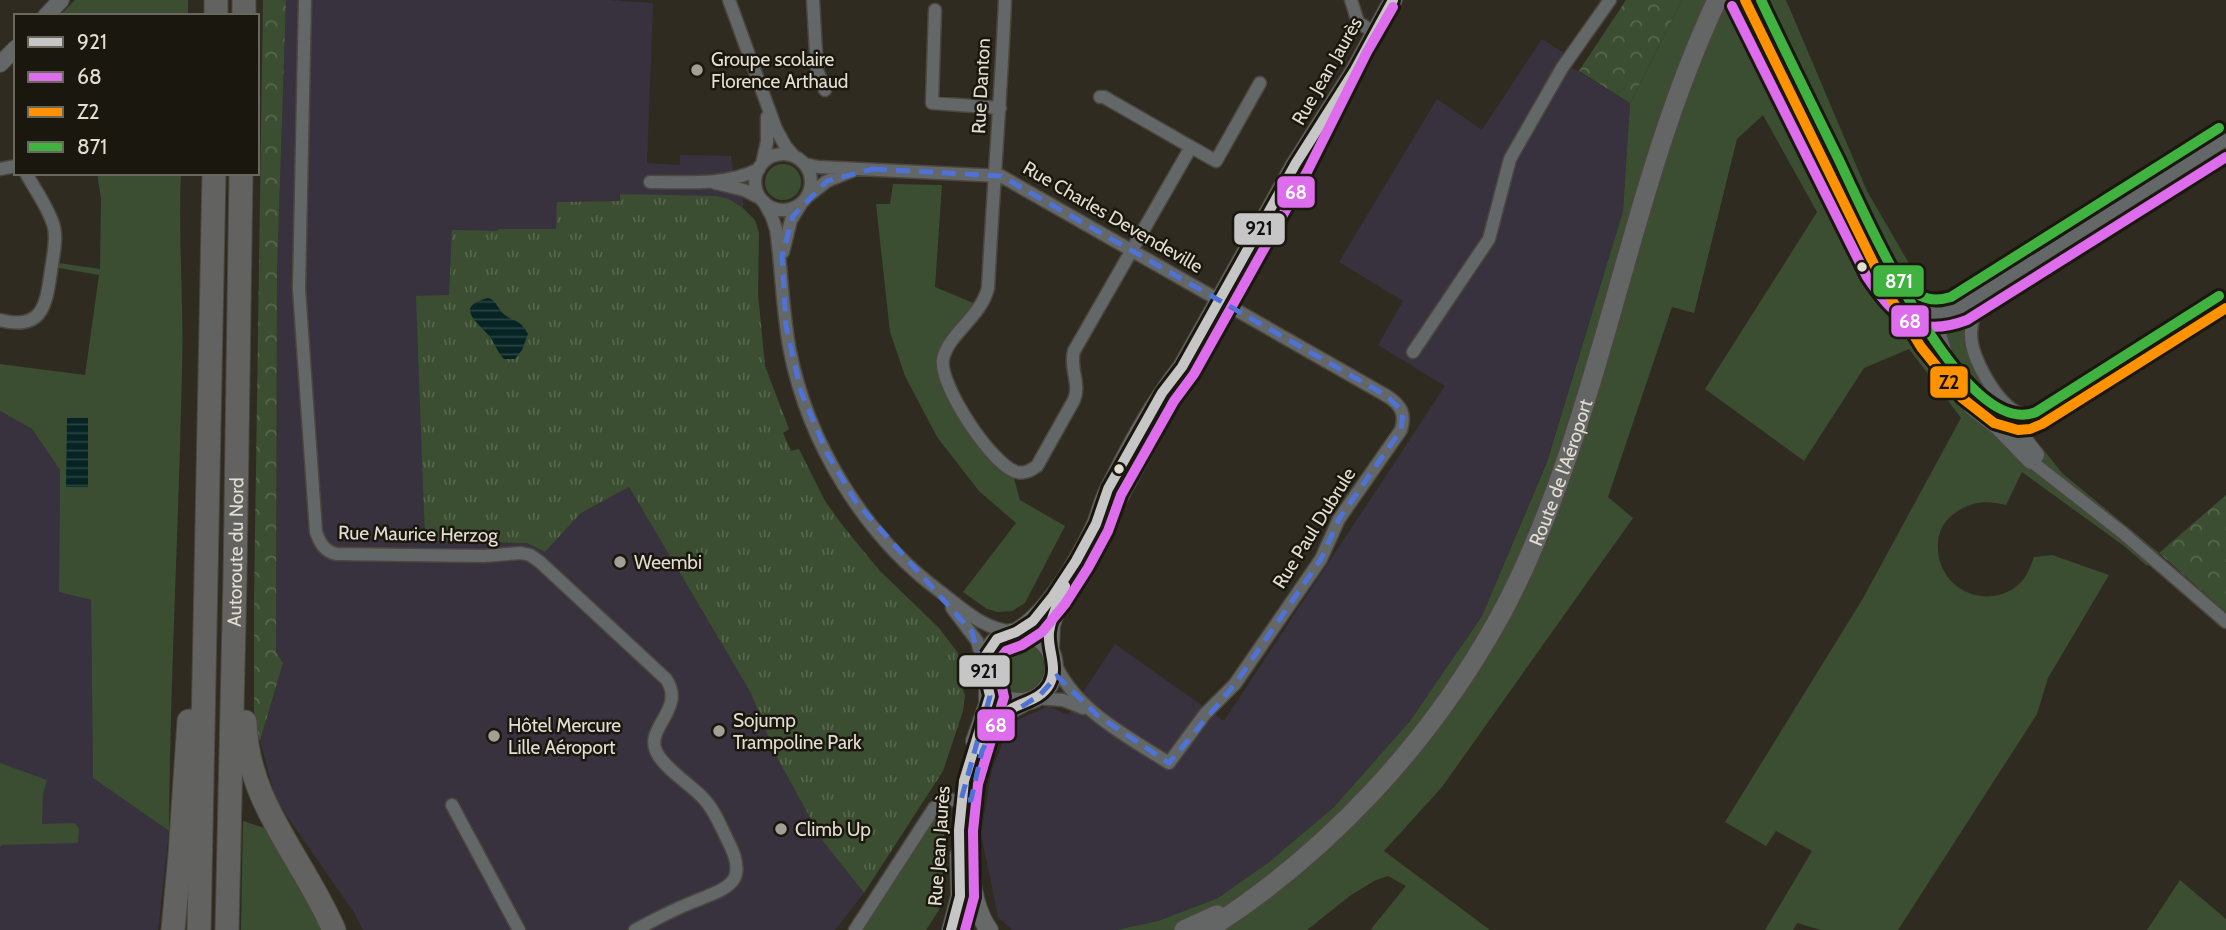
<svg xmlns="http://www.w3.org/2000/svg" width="2226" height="930" font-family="Cabin,sans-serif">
<defs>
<pattern id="forest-crowns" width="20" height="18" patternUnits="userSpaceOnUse" patternTransform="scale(1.75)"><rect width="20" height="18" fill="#3b4e31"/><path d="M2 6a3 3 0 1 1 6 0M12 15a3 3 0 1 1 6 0" fill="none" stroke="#57674e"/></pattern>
<pattern id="park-tufts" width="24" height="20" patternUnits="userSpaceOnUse" patternTransform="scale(1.75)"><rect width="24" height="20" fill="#3b4e31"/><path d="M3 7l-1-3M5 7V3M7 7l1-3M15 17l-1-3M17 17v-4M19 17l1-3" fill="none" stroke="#57674e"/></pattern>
<pattern id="water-rules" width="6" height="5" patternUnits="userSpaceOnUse" patternTransform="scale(1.75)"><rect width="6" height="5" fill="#052423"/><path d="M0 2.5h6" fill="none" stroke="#294342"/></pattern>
</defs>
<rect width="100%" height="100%" fill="#2f2b21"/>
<!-- commercial -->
<path fill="#38323f" d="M286,0h323l44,3 -6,160 33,2v-10l51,1 2,14 10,1v37l-14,-9 -109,-5v7l-62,1 -1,27h-58l-50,67h-32l8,245 102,2 18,9 36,-39 48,-26 122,206 24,61 48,87 41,52 -29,37h-472l-8,-16 -79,-114 -16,-59 23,-78 -7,-11 1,-379z
M1542,39l25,16 -4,7 67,41 -7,108 -76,250 -65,155 -72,105 -76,86 -65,55 -51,36 -60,23 -42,9h-104l-14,-13 -17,-83 11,-65 19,-46 38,-17 19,9 47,-71 109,77 221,-335 -67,-41 25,-44 -64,-39 98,-163 45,31z
M0,411l32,18 28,41 -1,122 32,8 2,178 76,53 -11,99h-158z"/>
<!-- grass -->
<path fill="#3b4e31" d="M75,0h113v16h-129z
M1682,0h104l81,191 58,100 26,3 17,18 -4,32 13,29 21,28 45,48 19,24 97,80 -12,13 -23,-20 -102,-74 -16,33c-20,-5 -34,-4 -51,8 -13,9 -18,21 -17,37 2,40 49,61 80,35 9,-7 12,-18 16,-28l18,-2 57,20 -61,103 -11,36 -139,216h-77l-24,-7 -4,7h-28l47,-79 -36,-20 -10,15 -41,-24 137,-222 99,-182 -52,-69 -45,19 -60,93 -99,-72 112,-177 -54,-97 -26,24 -43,174 -22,-6 -64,190 25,21 -191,269 -58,64 106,79h-117l-2,-1 35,-43 -18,-10 -12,4 -25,15 -44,35h-191l42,-9 60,-23 51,-36 65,-55 76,-86 72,-105 65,-154 76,-251 7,-108z
M765 182a18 18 0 1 1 36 0a18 18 0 1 1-36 0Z
M97,173h84c-3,66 3,131 1,196 -3,154 -12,308 -13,462l-76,-53 -2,-178 -32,-8 1,-122 -28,-41 -32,-18v-47l85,11 14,-100 -40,-7v-5l41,6 1,-70z
M893,184l49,1 -7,102 43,18 -16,17 -21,58 72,95 7,25 45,26 -40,77 -13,8 -14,1 -11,-3 -24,-17 53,-69 -37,-32 -42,-54 -32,-61 -15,-44 -14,-128h14z
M992 667a26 26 0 1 1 52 0a26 26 0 1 1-52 0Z
M0,763l47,17 -4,14 -1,30 33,-1 4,6 -1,14 -76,2 -2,2z
M944,806v53l-5,51 -13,20h-65l70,-111z
M243,821l25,8 57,101h-84z
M2180,880l46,39v11h-79z"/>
<!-- forest -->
<path fill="url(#forest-crowns)" d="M263,0h23l-9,273 -1,379 7,11 -23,78 -6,-11v-129z
M1626,0h56l-52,103 -51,-32z
M2226,495v117l-67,-59z"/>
<!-- park -->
<path fill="url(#park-tufts)" d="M620,194l96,2 13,3 14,9 12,12 4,13 -1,61 7,72 24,63 -6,4 8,18 8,-2 26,52 18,25 37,45 59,57 19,25 -1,18 8,25 -2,15 -20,60 -79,122 -41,-52 -48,-87 -24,-61 -122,-206 -48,26 -36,39 -18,-9 -102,-2 -9,-245 33,-1 3,-65 45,1 2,-2h57l1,-27 63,-1z"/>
<!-- water -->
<path fill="url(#water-rules)" d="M488,298c10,3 9,11 17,17 11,8 15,4 23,19l-6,16 -7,9h-11c-7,-7 -9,-16 -15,-23 -11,-14 -36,-29 -1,-38z
M67,418h21v69h-22z"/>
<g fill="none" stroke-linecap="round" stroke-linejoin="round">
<!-- minor casing -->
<g stroke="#4b473e" stroke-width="15">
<path id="minor" d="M305,0l-6,289 17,243c4,11 8,19 20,22l148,2 37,-3 9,2 10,7 126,117c21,30 -23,49 -9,74 8,16 33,31 46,45 11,11 17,27 24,41 25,47 -2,49 -39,65 -18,7 -35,17 -53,26
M729,0l47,129 10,18 8,9
M813,0l4,70 8,20
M1005,0c-4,96 -12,192 -17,288 -7,29 -40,46 -45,71 -5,25 50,108 74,113 8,2 14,-2 20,-6l37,-66c7,-16 -5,-32 0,-49l117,-204 25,14 44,-78
M1351,0l7,22 17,11
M935,10l-3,93 68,5
M1100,97h4l87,50
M755 182a28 28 0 1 1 56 0a28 28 0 1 1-56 0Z
M762,164l5,-22v-25
M805,164l13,3 183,9 386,220c14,9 19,18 14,34l-62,89 -18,40 -86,125 -30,30 -36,49c-44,-28 -96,-54 -116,-104
M0,169l16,-3
M650,182c35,0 76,4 109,-13
M715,183l29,7 16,8
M808,196l19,-15 25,-10
M764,202l8,15 4,12c6,41 6,81 14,122 18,91 73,183 148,239 25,19 45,40 78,42
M783,252l8,-32 10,-16
M1988,294c-10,11 -17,24 -17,39 -1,24 26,71 49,81 10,4 21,4 32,2
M1917,311l25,3 19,-7 265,-167
M0,320c43,11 46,-15 51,-49 2,-15 6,-30 3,-44 -5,-19 -19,-37 -28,-54
M1413,352l76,-113 21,-80 52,-91 48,-68
M2011,428l14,1 17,-5 184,-116
M2031,461l92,72 103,89
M952,608l25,33 7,24
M1036,698l27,2 20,8
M452,805l67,125
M855,930l79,-122 11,-8h26"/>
</g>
<!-- tertiary casing -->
<g stroke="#4b473e" stroke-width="18">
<path id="tertiary" d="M1745,0l134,270 23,32 33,23 13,42 9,18 15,14 37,21 27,35
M46,16l15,-16
M0,64l16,-16
M1889,295l32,52 28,37
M1972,407l27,21 32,33"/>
</g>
<!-- secondary casing -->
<g stroke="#4b473e" stroke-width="20">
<path id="secondary" d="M1104,514l15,-17 46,-85
M984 667a35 35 0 1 1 70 0a35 35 0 1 1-70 0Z
M1016,632c33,-19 63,-72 79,-106 5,-11 7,-24 13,-35 20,-40 46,-90 74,-124l114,-204 59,-93 38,-70
M1050,650l1,-25 11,-32
M975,741l13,-37v-20
M951,930l9,-34 -1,-41
M989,930c-32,-43 -24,-165 7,-207 8,-11 19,-16 31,-22"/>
</g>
<!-- primary casing -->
<g stroke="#4b473e" stroke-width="22">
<g id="primary">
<path d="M1184,930l33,-15"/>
<path id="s1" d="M1207,930c121,-77 223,-187 292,-312 29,-52 51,-110 70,-166 51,-151 80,-307 148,-452"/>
</g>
</g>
<!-- motorway casing -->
<g stroke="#4b473e" stroke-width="25">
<g id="motorway">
<path d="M216,16v-16"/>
<path d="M244,16v-16"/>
<path d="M245,722c2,81 58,136 89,208"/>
<path d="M173,930l7,-75 9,-134"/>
<path d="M199,930l15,-757"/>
<path id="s2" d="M227,930l8,-353 6,-404"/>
</g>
</g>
<!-- minor -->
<use href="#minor" stroke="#646767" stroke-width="12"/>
<!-- tertiary -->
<use href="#tertiary" stroke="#646767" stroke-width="16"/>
<!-- secondary -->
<use href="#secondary" stroke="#666968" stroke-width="18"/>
<!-- primary -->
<use href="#primary" stroke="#646665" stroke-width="19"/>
<!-- motorway -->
<use href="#motorway" stroke="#626360" stroke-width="23"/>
<!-- bus-1 casing -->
<g stroke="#1a170e" stroke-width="16">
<path id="bus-1" d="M982,751c7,-17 14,-34 31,-43 12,-7 28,-9 36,-23 10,-17 -2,-35 0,-53 2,-16 10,-31 16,-46
M951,930l9,-34 -1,-66 5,-49 26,-85 -6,-26 2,-15 11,-16 19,-7 17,-11 20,-25 23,-35 20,-37 12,-35 54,-96 20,-26 114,-204 59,-93 38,-70"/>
</g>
<!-- bus-2 casing -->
<g stroke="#1a170e" stroke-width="16">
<path id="bus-2" d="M1732,6l135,271c27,40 50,62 100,43l259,-163
M965,930l9,-33 -1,-66 5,-47 26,-87 -6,-28 1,-9 7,-9 16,-6 20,-13 23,-28 23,-36 20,-37 13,-36 53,-94 20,-27 114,-204 59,-118 26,-45"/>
</g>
<!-- bus-3 casing -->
<g stroke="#1a170e" stroke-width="16">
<path id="bus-3" d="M1745,0l144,295 32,52 41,51 32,25 24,7 12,-1 12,-5 184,-116"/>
</g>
<!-- bus-4 casing -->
<g stroke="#1a170e" stroke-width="16">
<path id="bus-4" d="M1761,0c25,53 51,105 77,158 25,52 124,284 198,254l183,-116
M1897,272c16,21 27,33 54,25l268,-169"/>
</g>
<!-- bus-1 -->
<use href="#bus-1" stroke="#c6c6c6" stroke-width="10"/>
<!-- bus-2 -->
<use href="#bus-2" stroke="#dd6ded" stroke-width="10"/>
<!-- bus-3 -->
<use href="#bus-3" stroke="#ff9200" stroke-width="10"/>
<!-- bus-4 -->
<use href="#bus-4" stroke="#40b240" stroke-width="10"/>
</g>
<!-- marked area -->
<path fill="none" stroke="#4e72d6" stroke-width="5" stroke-dasharray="14 9" stroke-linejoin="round" d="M873,169l128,7 386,220 16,16 -2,18 -62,89 -18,40 -86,125 -66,79 -72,-48 -40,-39 -17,19 -44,28 -14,28 -11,49h-10l29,-104 -18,-64 -116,-130 -29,-49 -26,-61 -15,-66 -4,-70 11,-40 34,-35z"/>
<!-- markers -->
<g fill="#a49f94" stroke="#1a170e" stroke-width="2.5">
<circle cx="697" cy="70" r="7"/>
<circle cx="620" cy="562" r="7"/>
<circle cx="719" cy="731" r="7"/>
<circle cx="494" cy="736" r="7"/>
<circle cx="781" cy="829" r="7"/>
</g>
<g fill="#e3ded2" stroke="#1a170e" stroke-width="2.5">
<circle cx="1862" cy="267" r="6"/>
<circle cx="1119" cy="469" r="6"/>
</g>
<g text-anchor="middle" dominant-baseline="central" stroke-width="5" stroke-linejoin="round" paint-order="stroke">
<!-- poi labels -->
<g font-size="19" fill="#e3ded2" stroke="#1a170e" text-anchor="start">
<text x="711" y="59">Groupe scolaire<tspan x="711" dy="22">Florence Arthaud</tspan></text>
<text x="634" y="562">Weembi</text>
<text x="733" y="720">Sojump<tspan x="733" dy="22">Trampoline Park</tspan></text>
<text x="508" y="725">Hôtel Mercure<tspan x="508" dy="22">Lille Aéroport</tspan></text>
<text x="795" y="829">Climb Up</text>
</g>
<!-- street labels -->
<g font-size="19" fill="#e3ded2" stroke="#1a170e">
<text transform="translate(1327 71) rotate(-60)">Rue Jean Jaurès</text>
<text transform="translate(981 86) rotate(-87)">Rue Danton</text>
<text transform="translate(1113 217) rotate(30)">Rue Charles Devendeville</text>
<text stroke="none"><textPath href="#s1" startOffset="590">Route de l'Aéroport</textPath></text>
<text transform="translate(1314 528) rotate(-58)">Rue Paul Dubrule</text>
<text transform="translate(418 534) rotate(1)">Rue Maurice Herzog</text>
<text stroke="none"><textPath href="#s2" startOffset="378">Autoroute du Nord</textPath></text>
<text transform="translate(939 846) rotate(-86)">Rue Jean Jaurès</text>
</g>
</g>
<g stroke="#1a170e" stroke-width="2.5">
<rect x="1276" y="175" width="40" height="34" rx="7" fill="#dd6ded"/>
<rect x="1233" y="212" width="53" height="34" rx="7" fill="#c6c6c6"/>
<rect x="1872" y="264" width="53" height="34" rx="7" fill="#40b240"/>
<rect x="1890" y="304" width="40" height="34" rx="7" fill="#dd6ded"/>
<rect x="1929" y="365" width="40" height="34" rx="7" fill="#ff9200"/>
<rect x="958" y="654" width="53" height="34" rx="7" fill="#c6c6c6"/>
<rect x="976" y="708" width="40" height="34" rx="7" fill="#dd6ded"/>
</g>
<g font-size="19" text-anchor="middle" font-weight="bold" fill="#fff">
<text x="1296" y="199">68</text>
<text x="1899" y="288">871</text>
<text x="1910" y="328">68</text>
<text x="996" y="732">68</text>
</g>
<g font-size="19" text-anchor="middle" font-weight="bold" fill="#111">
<text x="1259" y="235">921</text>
<text x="1949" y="389">Z2</text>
<text x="984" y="678">921</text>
</g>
<!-- legend -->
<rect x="14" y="14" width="245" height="161" fill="#1a170e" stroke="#6a675c" stroke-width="2"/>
<rect x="28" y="37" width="35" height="10" fill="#c6c6c6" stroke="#6a675c" stroke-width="2"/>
<text x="77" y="49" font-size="21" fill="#e3ded2">921</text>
<rect x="28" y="72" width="35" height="10" fill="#dd6ded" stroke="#6a675c" stroke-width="2"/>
<text x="77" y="84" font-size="21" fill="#e3ded2">68</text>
<rect x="28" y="107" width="35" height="10" fill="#ff9200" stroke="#6a675c" stroke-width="2"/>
<text x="77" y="119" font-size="21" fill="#e3ded2">Z2</text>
<rect x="28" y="142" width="35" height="10" fill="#40b240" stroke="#6a675c" stroke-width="2"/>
<text x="77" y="154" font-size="21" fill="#e3ded2">871</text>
</svg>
